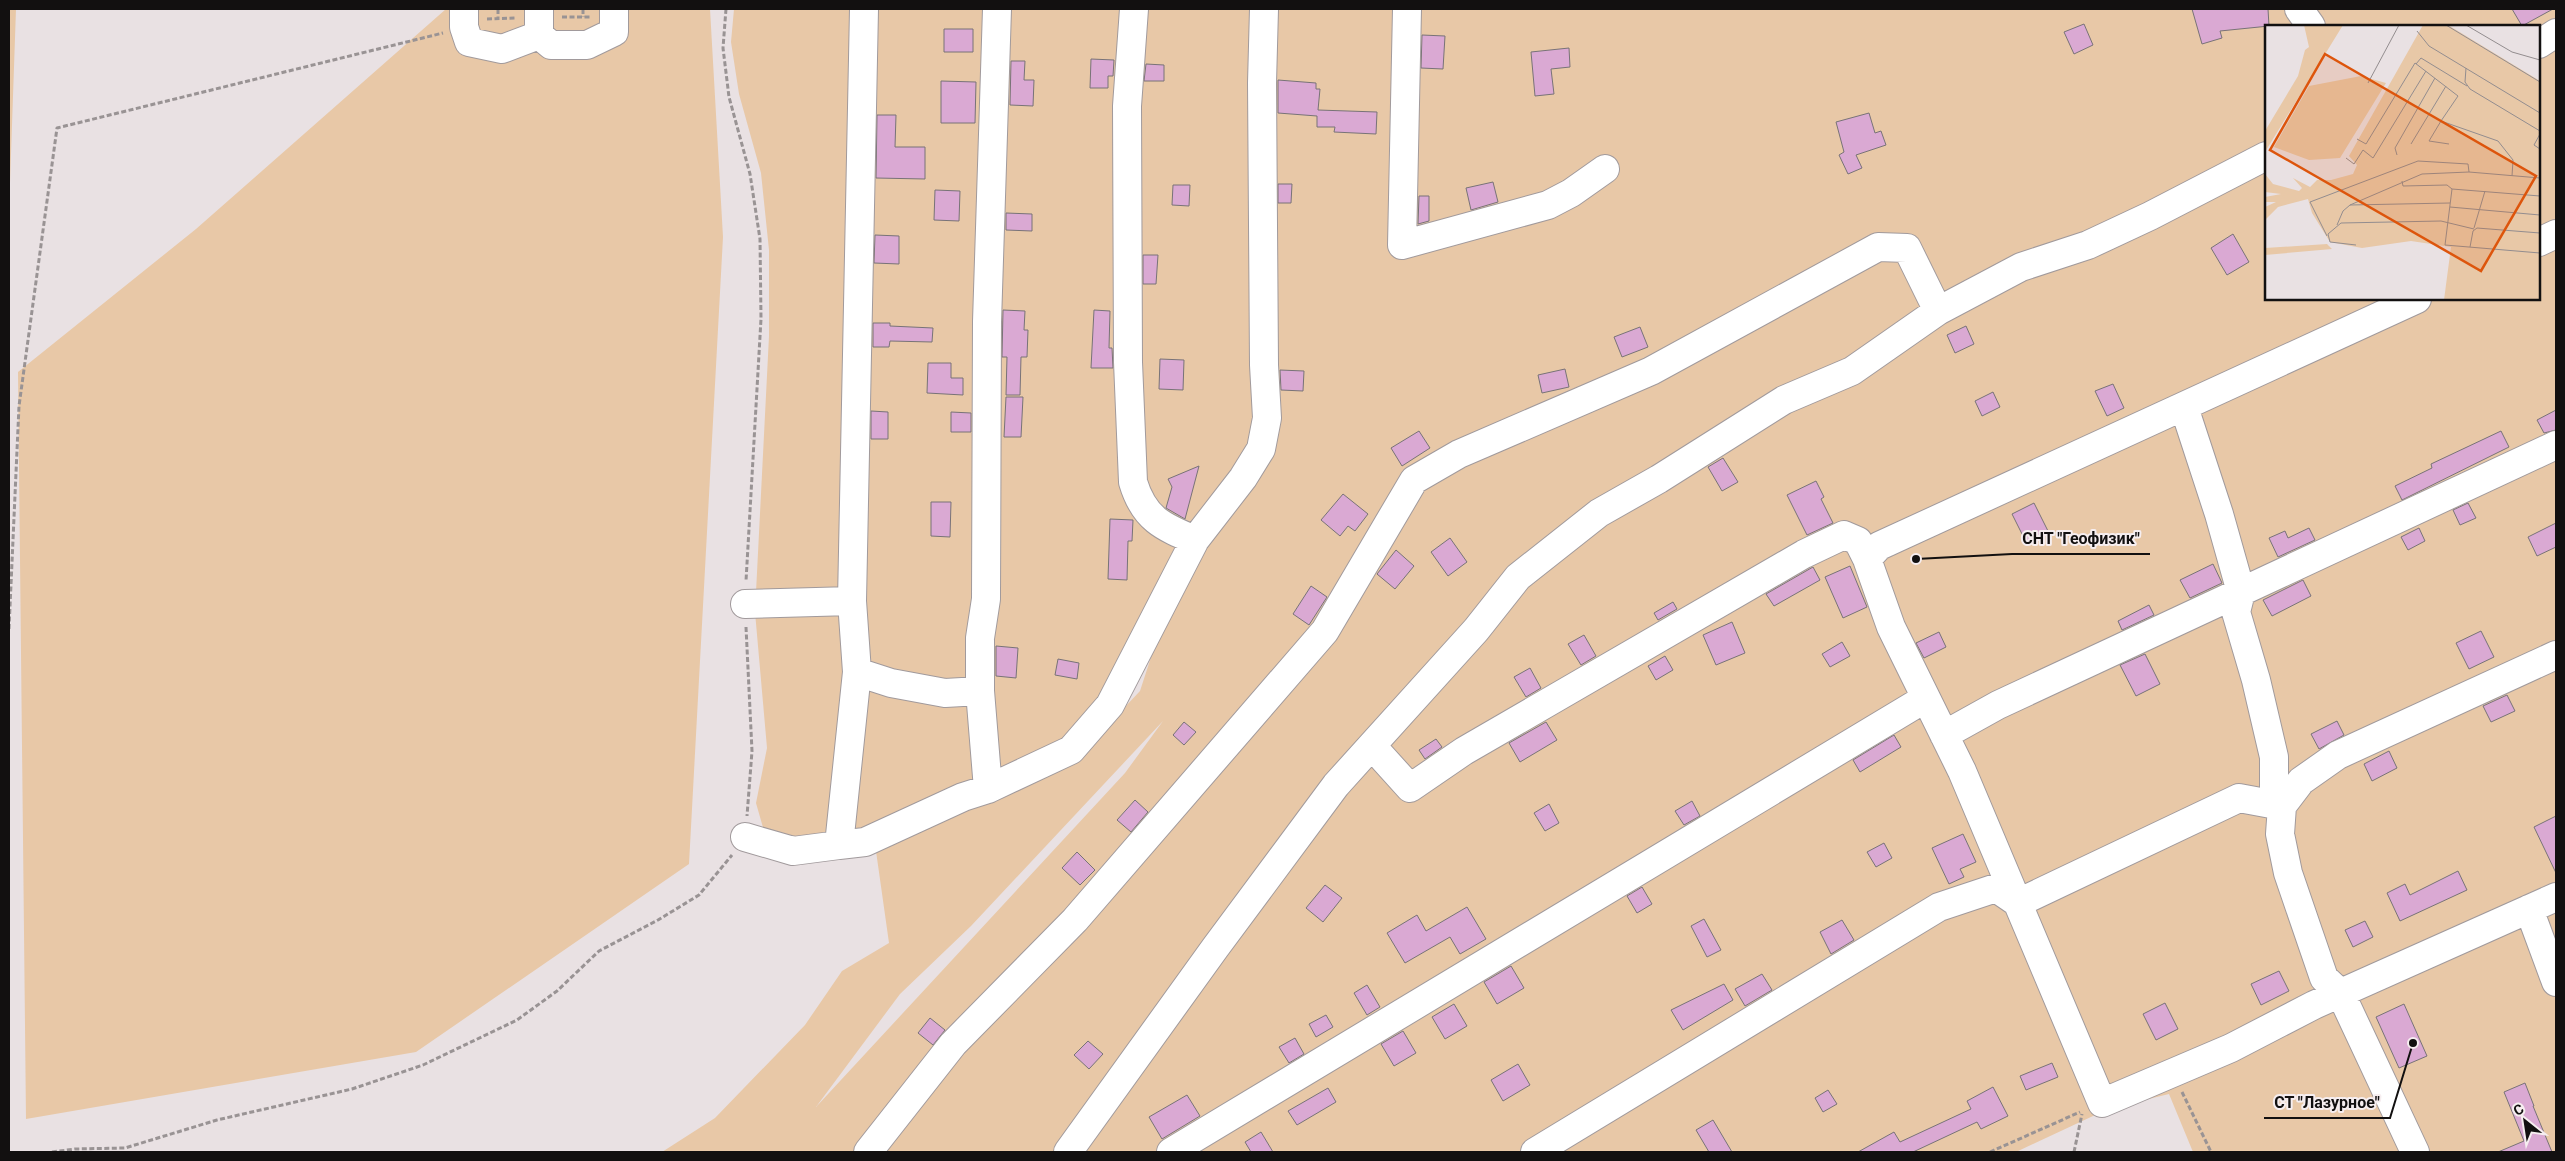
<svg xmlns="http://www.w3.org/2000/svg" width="2565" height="1161" font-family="Roboto,sans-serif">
<rect width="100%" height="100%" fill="#e9e1e3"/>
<!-- green -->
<path fill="#e8c8a7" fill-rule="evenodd" d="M9,9h7l-7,203z
M446,9h264l13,228 -34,627 -273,188 -390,67 -8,-747 178,-143z
M734,9h1822v1143h-363l-24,-58 -61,15 -92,43h-1354l53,-34 90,-93 37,-54 47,-28 -14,-99 200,-84 65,-69 26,-80 -85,122 -212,106 -66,4 -39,-12 -8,-28 11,-55 -12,-136 14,-276v-86l-8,-77 -22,-79 -8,-52zM2266,26h273v273h-273zM1163,721l-38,52 -309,334 84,-113 71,-68z"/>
<!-- building -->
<path fill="#daa9d3" stroke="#787377" d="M2192,9h76l1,17 -49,5 2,7 -20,6z
M2512,9h41l-31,17z
M2084,24l9,21 -19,9 -10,-22z
M944,29h29v23h-29z
M1422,35l23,1 -2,33 -22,-1z
M1569,48l1,19 -19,2 3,25 -19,2 -4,-44z
M1091,59l23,1 -1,16h-5v12h-18z
M1011,61h14l-1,19h10l-1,26 -23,-1z
M1146,64l18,1v16h-20z
M1278,80l38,3v6h4l-2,21 59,2 -1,22 -42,-2 1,-5h-18v-11l-39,-3z
M941,81l35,1 -1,41h-34z
M1869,113l6,20 6,-2 5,14 -30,10 6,13 -14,6 -9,-19 5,-3 -8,-30z
M877,115h19l-1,32h30v32l-49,-1z
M1493,182l5,20 -27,8 -5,-22z
M1278,184h14l-1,19h-13z
M1173,185h17l-1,21 -17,-1z
M935,190l25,1 -1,30 -25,-1z
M1419,196h10v25l-11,3z
M1006,213l26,1v17l-26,-1z
M2233,234l16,28 -22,13 -16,-27z
M875,235l24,1v28l-25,-1z
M1143,255h15l-2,29h-13z
M1003,310l22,1 -1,19h4l-1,27h-6l-1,38h-14l1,-38h-5z
M1094,310l16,1 -1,37h3l1,20h-22z
M873,323h17v3l43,2 -1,14 -42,-1 -1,6h-16z
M1966,326l8,18 -19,9 -8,-18z
M1640,327l8,20 -26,10 -8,-20z
M1160,359l24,1 -1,30 -24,-1z
M928,363h23v15h12v17l-36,-2z
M1565,369l4,18 -27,6 -4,-18z
M1280,370l24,1 -1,20 -22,-1z
M2113,384l11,24 -17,8 -12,-25z
M1993,392l7,15 -18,9 -7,-15z
M1006,397h17l-2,40h-17z
M2556,410v20l-12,3 -7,-13z
M871,411l17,1v27h-17z
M951,412l20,1v19h-20z
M1419,431l11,17 -28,18 -11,-18z
M2501,431l8,16 -107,53 -7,-14 37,-18 -1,-4z
M1723,458l15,24 -16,9 -14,-24z
M1199,466l-14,53 -19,-11 6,-21 -4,-8z
M1816,481l8,16 -3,2 12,24 -26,12 -20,-40z
M1343,494l25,20 -13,17 -7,-5 -8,10 -19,-16z
M931,502h20l-1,35 -19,-1z
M2034,503l14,28 -22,11 -14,-28z
M2468,503l8,15 -16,7 -7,-15z
M1110,519l23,1 -1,21h-4l-1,39 -19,-1z
M2556,523v24l-19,9 -9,-19z
M2309,528l6,12 -37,17 -9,-19 16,-7 3,7z
M2419,528l6,13 -17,9 -7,-13z
M1450,538l17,24 -19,14 -17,-24z
M1396,550l18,16 -19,23 -18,-15z
M2213,564l9,19 -32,15 -10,-18z
M1850,566l17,41 -24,11 -18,-41z
M1813,567l7,13 -46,26 -8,-12z
M2303,580l8,16 -39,20 -9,-16z
M1311,586l16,11 -18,28 -16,-11z
M1673,602l4,7 -19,11 -4,-7z
M2149,605l5,10 -32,15 -4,-9z
M1732,622l13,31 -29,12 -13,-30z
M2481,631l13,26 -25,12 -13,-26z
M1939,632l7,15 -22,11 -8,-15z
M1584,635l12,21 -15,9 -13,-21z
M1842,642l8,14 -20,11 -8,-13z
M996,646l22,2 -2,30 -20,-2z
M2145,654l15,30 -24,12 -16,-31z
M1665,656l8,14 -17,10 -8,-14z
M1058,659l21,4 -2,16 -22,-4z
M1530,668l11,20 -15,9 -12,-20z
M2507,695l8,16 -24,11 -8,-16z
M2337,721l7,14 -25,14 -8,-15z
M1184,722l12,10 -12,13 -11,-10z
M1546,722l11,18 -37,22 -11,-19z
M1894,735l7,12 -41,25 -7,-12z
M1436,739l6,8 -17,12 -6,-9z
M2389,751l8,17 -25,13 -8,-17z
M1135,800l13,12 -17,20 -14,-12z
M1692,801l8,15 -16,9 -9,-14z
M1549,804l10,19 -14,8 -11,-18z
M2556,816v57l-22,-46z
M1963,834l13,28 -16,7 4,8 -15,7 -17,-36z
M1884,843l8,15 -16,9 -9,-15z
M1077,852l18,18 -15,15 -18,-17z
M2458,871l9,19 -67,31 -13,-28 18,-9 5,11z
M1325,885l17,13 -19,24 -17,-14z
M1642,887l10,17 -15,9 -10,-17z
M1467,907l19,32 -26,15 -10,-17 -45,26 -18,-30 30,-18 9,16z
M1704,919l17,31 -14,7 -16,-31z
M1842,920l12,20 -23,14 -11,-22z
M2365,921l8,16 -20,10 -8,-17z
M1511,966l13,22 -27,16 -13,-22z
M2279,971l10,20 -28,14 -10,-21z
M1762,974l10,16 -27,16 -10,-17z
M1724,984l9,16 -50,30 -12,-20z
M1367,985l13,22 -13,8 -13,-22z
M2165,1003l13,26 -22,11 -13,-26z
M1454,1004l13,22 -22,13 -13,-22z
M2404,1004l23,52 -28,12 -23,-51z
M1326,1015l7,12 -17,10 -7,-13z
M930,1018l15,12 -12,15 -15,-12z
M1403,1031l13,22 -22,13 -13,-22z
M1295,1038l9,16 -15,9 -10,-16z
M1088,1041l15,13 -14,15 -15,-14z
M2052,1063l6,14 -32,13 -6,-14z
M1518,1064l12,21 -27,16 -12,-21z
M2525,1083l9,23h-1l19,46h-54l26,-11 -20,-49z
M1993,1087l15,29 -27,13 -4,-7 -64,30h-55l36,-20 6,10 71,-33 -4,-8z
M1328,1088l8,14 -39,23 -9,-14z
M1828,1090l9,14 -14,8 -8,-14z
M1187,1095l13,21 -38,23 -13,-22z
M1713,1120l19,32h-23l-13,-22z
M1261,1132l12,20h-22l-6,-10z"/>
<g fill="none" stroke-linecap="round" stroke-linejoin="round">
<!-- minor casing -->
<g stroke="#a19a9c" stroke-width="30">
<path id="minor" d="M464,9v18l5,15 33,7 37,-14
M539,9v26l12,10h36l27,-13v-23
M1134,9l-7,97 1,256 5,120c11,37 30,45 62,58
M1407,9l-5,236 146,-40 23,-12 34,-24
M2299,9l12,17
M2539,44l17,-11
M2539,242l17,-8
M2417,299l-538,247 -12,13 24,68 71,144 140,332 129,-55 83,-43 242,-108
M2184,407l35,107 22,78 -5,20 20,68 18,77v47
M852,601l5,71
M745,604l107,-3 12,-592
M980,691l8,98
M1944,735l54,-30 558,-260
M1372,746l38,42 54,-37 340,-197 40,-19 14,6 9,18
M745,837l48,14 46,-6 18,-173 34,11 54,10 35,-2v-53l6,-39 1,-277 10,-313
M839,845l26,-3 98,-45 25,-8 83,-39 39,-45 85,-165 48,-62 18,-29 6,-31 -3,-53 -2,-282 2,-74
M2529,909l27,73
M868,1152l85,-108 122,-124 250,-289 89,-151 45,-26 192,-83 227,-124 29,1 31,63 83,-44 67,-22 62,-29 116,-60
M1068,1152l147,-204 121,-163 140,-155 42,-53 81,-64 60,-34 125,-79 68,-29 86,-60
M1171,1152l755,-454
M1535,1152l404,-245 57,-19 22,15 221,-105 43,8
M2415,1152l-74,-158 -17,-16 -36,-105 -8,-39 2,-28 19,-25 37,-26 218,-100"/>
</g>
<!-- path -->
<path stroke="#999394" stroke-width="3" stroke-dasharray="5 2.5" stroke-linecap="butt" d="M498,9v9
M583,9v8
M726,9l-3,39 6,49 21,77 10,65 1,80 -15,262
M562,17h29
M487,19l29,-1
M746,627l6,124 -5,65
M9,629l10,-223 38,-278 386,-95
M2182,1092l29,60
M52,1152l23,-3 50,-1 92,-28 135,-31 71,-24 94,-45 40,-29 42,-40 59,-31 41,-25 33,-40
M1990,1152l90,-40
M2074,1152l8,-38"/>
<!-- minor -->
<use href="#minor" stroke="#fff" stroke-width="28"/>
</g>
<!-- overview -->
<g transform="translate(2265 25)">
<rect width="275" height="275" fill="#e9e1e3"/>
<path d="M39,0h39l-78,127v-21l33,-55 7,-26 4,-3zM158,0h25l92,56v219h-96l7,-53 -40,-6 -49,7 -32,-6 -18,-29 -4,-14 -30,8 -13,13v-13l11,-5h-11v-5l16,-3 -16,-2v-18l8,10 26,7 3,-3 -9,-10 17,9 7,-7h14l22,-6 4,-9 -8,-9zM96,51l25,7 -46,75 -31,2 -35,-13 35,-61zM62,219l5,5 -67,6v-7z" fill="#e8c8a7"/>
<path fill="none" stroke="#938d8f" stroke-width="1" d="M181,0l94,57M201,0l46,27 28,8M152,6l12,15 111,67M151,39l5,-6 46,28M201,43l-1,14 5,7 70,42M103,58l31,-58M275,109l-6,11 6,4M92,114l9,5 49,-81 43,33 -17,25M146,119l35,-58M184,119l-20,-3 12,-20 57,20 15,19 -1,16M132,130l-2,-7 40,-70M81,133l8,6 9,-14 10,8 53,-87M137,156l1,5 44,-1 5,4M275,171l-88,-7 -7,56 95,8M85,180l72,-31 47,-2M185,182l90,8M72,200l6,-14 7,-6 100,-2M209,203l11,-37M62,211l-17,-34 108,-41 50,3 1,8 71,6M91,220l-26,-3 -2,-8 13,-11 100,-2 33,8M205,222l3,-16 4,-3 63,5"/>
<path fill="#dd550c" fill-opacity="0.15" stroke="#dd550c" stroke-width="2.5" d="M60,29l211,122 -55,95 -211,-121z"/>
<rect width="275" height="275" fill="none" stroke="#121010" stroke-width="2.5"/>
</g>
<!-- callouts -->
<path fill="none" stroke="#121010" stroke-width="2" d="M1916 559L2012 554H2150M2413 1043L2390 1118H2264"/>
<g fill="#121010" stroke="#f6eef0" stroke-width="2">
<circle cx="1916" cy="559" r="5"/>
<circle cx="2413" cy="1043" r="5"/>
</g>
<g font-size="16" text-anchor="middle" font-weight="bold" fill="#121010" stroke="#f6eef0" stroke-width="4" stroke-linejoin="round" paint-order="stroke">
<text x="2081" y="544">СНТ "Геофизик"</text>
<text x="2327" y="1108">СТ "Лазурное"</text>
</g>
<!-- border -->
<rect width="2565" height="1161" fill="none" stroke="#121010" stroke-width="20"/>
<!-- north arrow -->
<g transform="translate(2525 1121) rotate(330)" stroke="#f6eef0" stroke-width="4" paint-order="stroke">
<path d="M0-4L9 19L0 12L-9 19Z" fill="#121010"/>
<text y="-8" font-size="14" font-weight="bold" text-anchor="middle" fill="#121010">С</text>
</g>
</svg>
